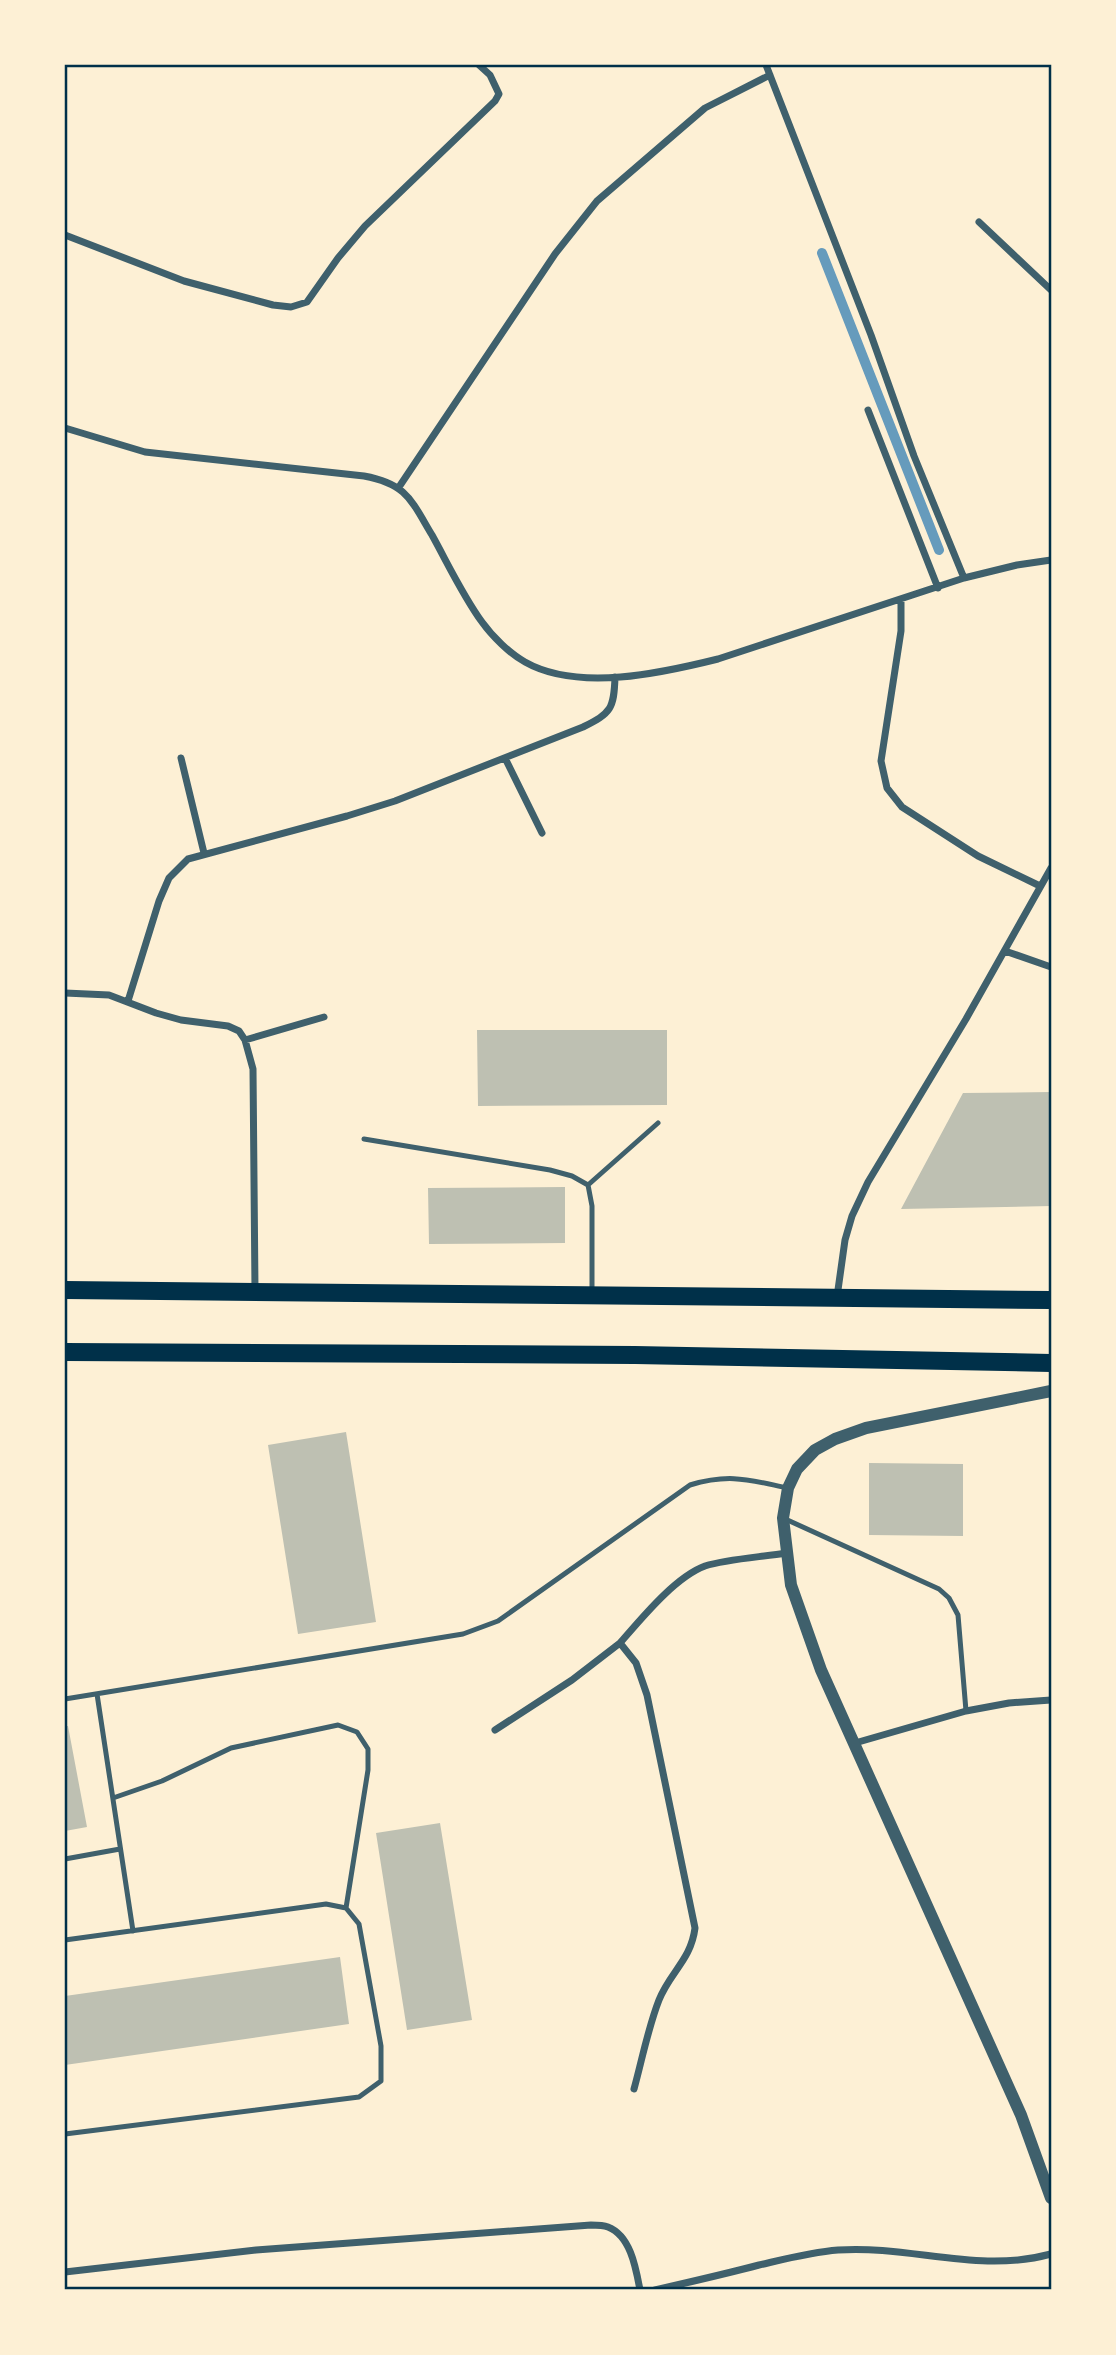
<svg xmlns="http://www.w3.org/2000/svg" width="1116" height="2355" font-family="'Alegreya Sans',sans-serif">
<rect width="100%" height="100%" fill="#fdf0d5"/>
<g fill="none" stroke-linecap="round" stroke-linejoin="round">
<!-- stream -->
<path stroke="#669bbc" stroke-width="10" d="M822,253l117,297"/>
</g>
<!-- building -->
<path fill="#bec0b2" d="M477,1030h190v75l-189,1z
M1051,1092v114l-150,3 62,-116z
M565,1187v56l-136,1 -1,-56z
M346,1432l30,190 -78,12 -30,-189z
M869,1463l94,1v72l-94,-1z
M65,1726h3l19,101 -22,4z
M440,1823l32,197 -65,10 -31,-197z
M340,1957l9,67 -284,41v-69z"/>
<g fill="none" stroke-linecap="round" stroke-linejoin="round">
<!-- service -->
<path stroke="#3f606c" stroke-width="5" d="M364,1139l186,31 22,6 16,9 4,21v86
M588,1185l70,-62
M783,1518l156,71 10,9 9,17 8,96
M97,1694l36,237
M65,1699l398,-65 35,-13 192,-136c40,-12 59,-5 98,3
M113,1798l49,-17 69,-33 107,-23 19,7 11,17v21l-22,138
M65,1859l55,-10
M65,1940l261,-36 20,4 13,16 22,122v35l-22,16 -294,37"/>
<!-- minor -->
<path stroke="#3f606c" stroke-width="7" d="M766,65l105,270 43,121 50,122
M979,222l72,68
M65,235l119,46 89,24 18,2 16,-5 31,-44 27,-32 130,-125 4,-7 -9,-19 -11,-10
M868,410l70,178
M65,428l80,24 219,24c43,8 47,24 68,59 16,29 31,61 50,87 10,14 28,32 43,40 53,30 137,11 193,-3l246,-81 53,-13 34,-5
M399,487l156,-233 42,-53 108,-93 65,-33
M901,600v31l-20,130 6,27 15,19 76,49 62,30
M181,758l23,95
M505,758l37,75
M1005,951l46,16
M65,993l44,2 47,18 25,7 47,6 11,5 6,9 8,29 2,221
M128,1001l31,-100 10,-23 19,-19 159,-43 48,-15 188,-74c28,-14 31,-18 32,-50
M245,1040l79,-23
M837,1297l8,-57 7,-24 16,-34 98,-163 85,-151
M495,1730l77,-50 48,-37
M855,1743l111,-32 43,-8 42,-3
M634,2089c8,-29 14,-61 25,-89 11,-28 32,-40 36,-72l-48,-233 -11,-32 -16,-20c21,-24 55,-66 85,-77 22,-7 57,-9 81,-13
M65,2272l191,-22 335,-25c5,0 12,0 17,2 23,9 28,42 32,63
M655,2290c35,-8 70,-16 104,-25 26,-6 53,-13 79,-15 73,-5 140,24 213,4"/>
<!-- tertiary -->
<path stroke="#3f606c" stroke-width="12" d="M1051,1391l-185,37 -31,11 -20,11 -18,19 -9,19 -5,30 8,67 30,85 200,445 30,83"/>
<!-- primary -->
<path stroke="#003049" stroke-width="18" d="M65,1290l986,10
M65,1352l570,3 416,8"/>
</g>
<!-- border -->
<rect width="1116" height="2355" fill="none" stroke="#fdf0d5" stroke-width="133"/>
<rect x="66" y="66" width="984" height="2222" fill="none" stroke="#003049" stroke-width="2.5"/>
</svg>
